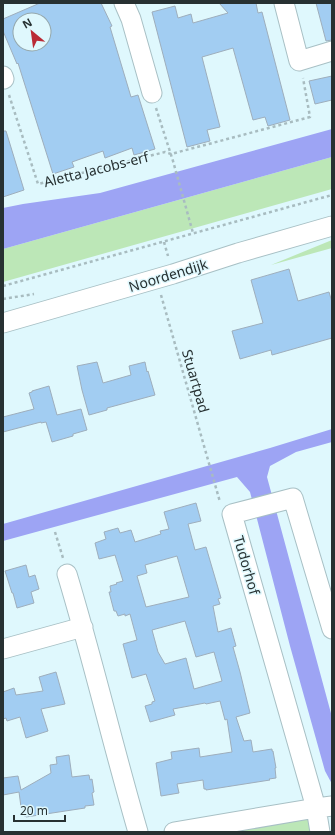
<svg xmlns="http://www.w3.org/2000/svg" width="335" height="835" font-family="'Noto Sans',sans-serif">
<rect width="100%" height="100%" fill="#dff8fd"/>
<!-- green -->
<path fill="#bce7b7" d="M332,157v32l-329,93v-33z
M332,240v8l-61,17z
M307,819c4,4 6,8 2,13h-107z"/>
<!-- water -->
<path fill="#9da4f4" d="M332,129v28l-329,92v-41l20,-4 77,-11z
M332,429v13l-36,10 -26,14 -3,11 65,240v67l-7,-13 -35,-125 -40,-154 -13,-15 -234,64v-17l267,-76z"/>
<!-- building -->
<path fill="#a2cdf2" stroke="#9eaebc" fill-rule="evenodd" d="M40,3h61l11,23 -2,1 21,70 7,-2 17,54 -21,6 -2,-7 -27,10 -2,-7 -31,11 2,5 -21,7 -35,-111 -1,1 -14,-33v-12zM20,20h24v24h-24z
M219,3h37l2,10 4,-1 28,108 -22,6 -3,-9 -12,3 -20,-72 -31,9 18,70 -13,3 3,11 -23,6 -35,-135 23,-6 3,12 13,-4 2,9 35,-10z
M316,3h16v37l-6,1z
M332,76v24l-17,4 -6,-23z
M3,131h3l18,59 -21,7z
M289,269l9,32 31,-9 3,10v36l-60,17 -1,-5 -31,9 -8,-28 31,-8 -12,-43z
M97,362l6,21 28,-8 -2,-9 16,-4 2,10 1,-1 7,24 -48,13v2l-18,5 -7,-25 -5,-24z
M49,386l8,29 24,-6 6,21 -14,4v2l-21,6 -6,-20 -5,1v-1l-38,10v-15l31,-8 -5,-16 3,-1v-1z
M196,503l5,18 -13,3 7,26 11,-3 15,51 -3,1 2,5 -7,2 5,26 13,-4 5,18 -3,1 7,25 10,41 -14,4 8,24 7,-1 2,12 19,-3v2h1l3,17h-1l1,10 -7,1 1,1 -64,10v-1h-2l-1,-9 -26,4 2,9 -18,3 -5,-33 16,-4 -1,-7 28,-4 1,9 32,-5 -5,-33 -2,1 -5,-19 -14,3 -1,-1 -32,6 2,6 -25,7 -5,-16 7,-2v-2l3,-1 -9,-27 -14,4 -9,-34 14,-4 -7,-26 -5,2v-2l-7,2 -2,-5h-2l-5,-19h2l-1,-6 7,-2 -1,-1 7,-2 -8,-26 -16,4 -4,-16 11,-4 -2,-7 14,-4 2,5 11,-3 4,12 26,-8 -1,-3 9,-2 -5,-17zM177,556l12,41 -43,10 -9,-31 10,-3 -2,-8zM185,621l11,36 18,-5 8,29 -28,8 -8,-31 -21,6 -7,-12 -6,-22z
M26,565l3,12 6,-2 4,14 -8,3 3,11 -17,5 -4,-15h-1l-7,-22z
M56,672l9,32 -24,5 7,22 -22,7 -6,-21 -13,4 -1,-3 -3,1v-27l11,-4 2,7 27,-4 -4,-14z
M69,755l3,22 17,-2 1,5 2,-1 2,13 -2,1 2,12 -9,1v2l-59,9v-1h-2l-1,-9h-2l-2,-15 -16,3v-17l15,-2 3,14 30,-17 -1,-8 7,-1 -1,-7z"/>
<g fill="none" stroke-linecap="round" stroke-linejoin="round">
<!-- street casing -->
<g stroke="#a8c0c5" stroke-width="21">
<path id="street" d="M124,3l7,16 21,74
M284,3l15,58 33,-10
M3,76l1,3
M3,323l170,-49 65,-21 94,-27
M67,574c26,86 46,172 71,258
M3,649l80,-22
M174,832l142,-24 16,-2
M320,832l-4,-24 -84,-294 61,-16 39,131"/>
</g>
<!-- path -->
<path stroke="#a8bcc0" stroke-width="2.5" stroke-dasharray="3 3" stroke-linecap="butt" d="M9,95l29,89 127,-32 6,2 139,-37 -7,-39
M156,108l17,53 20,72
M164,242l4,14
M3,286l329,-91
M161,295l59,207
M3,299l31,-5
M55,532l8,26"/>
<!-- street -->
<use href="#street" stroke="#fff" stroke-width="19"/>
</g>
<g text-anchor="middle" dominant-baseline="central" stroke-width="3" stroke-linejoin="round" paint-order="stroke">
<!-- street labels -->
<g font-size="14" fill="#273132" stroke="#dff8fd">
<text transform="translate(96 169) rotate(-14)">Aletta Jacobs-erf</text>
<text transform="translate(168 275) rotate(-17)">Noordendijk</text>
<text transform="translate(196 381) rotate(74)">Stuartpad</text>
<text transform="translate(247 565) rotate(74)">Tudorhof</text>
</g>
</g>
<!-- border -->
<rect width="335" height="835" fill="none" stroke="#273132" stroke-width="8"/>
<!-- north arrow -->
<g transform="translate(32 32) rotate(331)"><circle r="19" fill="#dff8fd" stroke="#95a8ac"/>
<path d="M0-3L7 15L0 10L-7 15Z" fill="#ba2a35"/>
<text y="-6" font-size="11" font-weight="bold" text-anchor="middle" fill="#273132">N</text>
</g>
<!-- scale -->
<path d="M14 815v6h51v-6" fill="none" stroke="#273132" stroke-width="2"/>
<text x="20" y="815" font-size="12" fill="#273132" stroke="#dff8fd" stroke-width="3" paint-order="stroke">20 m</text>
</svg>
